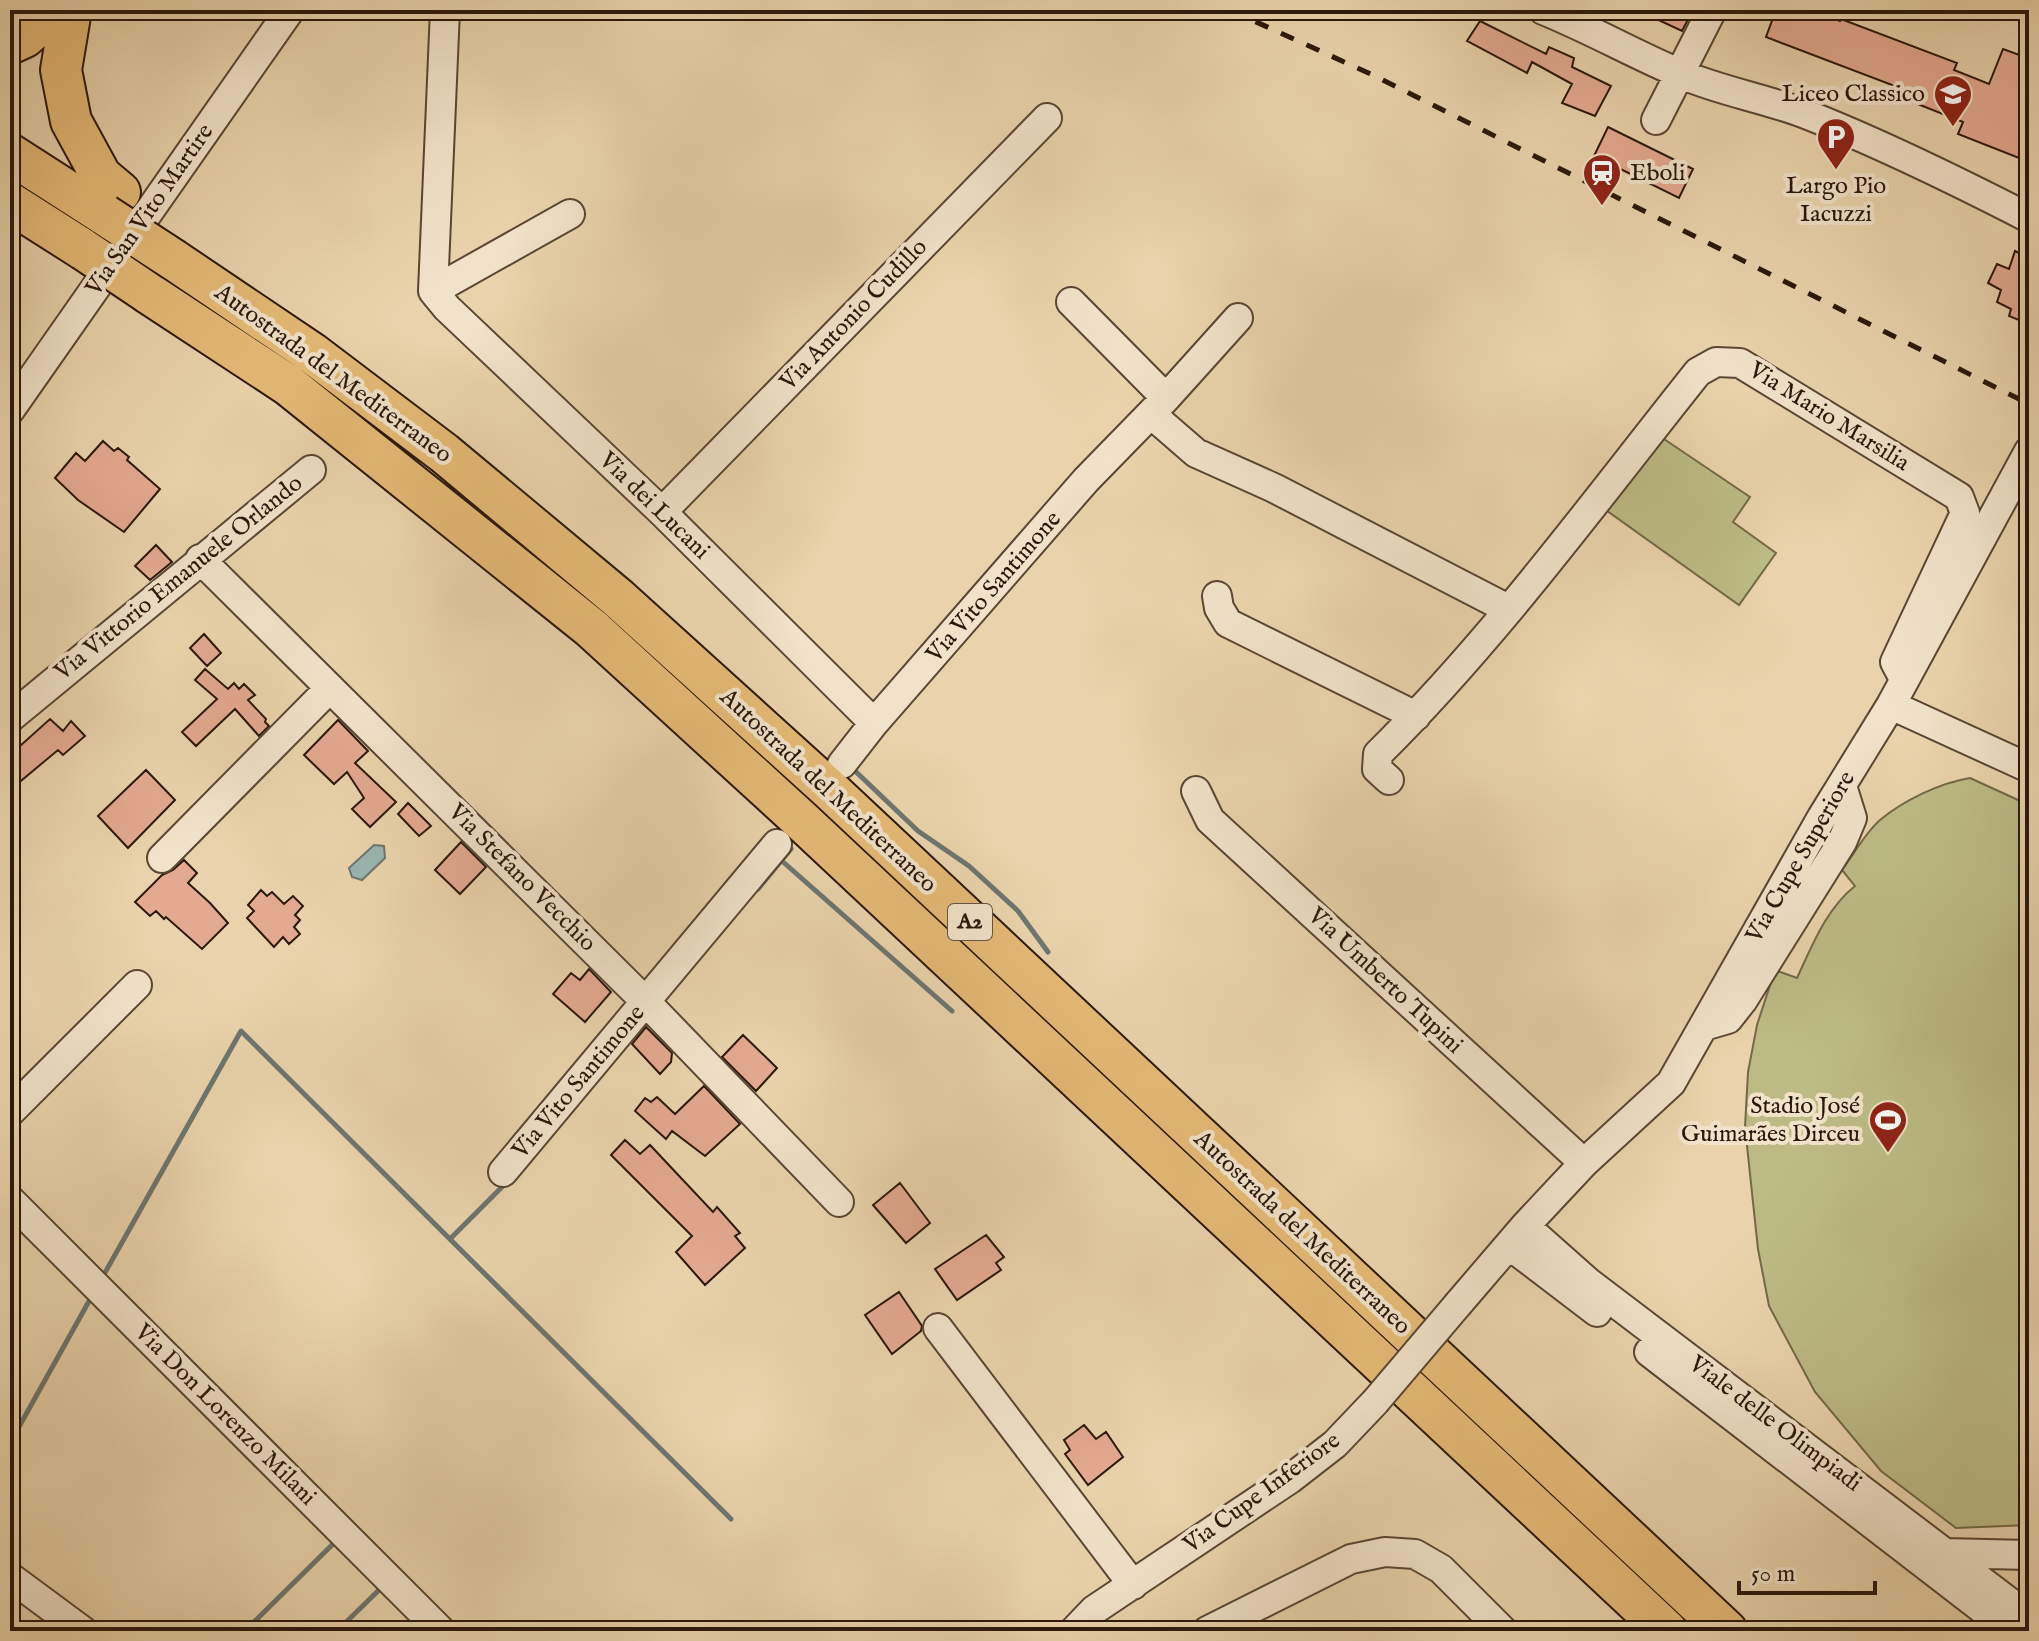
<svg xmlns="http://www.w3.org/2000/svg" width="2039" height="1641" font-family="'IM FELL English',serif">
<rect width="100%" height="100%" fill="#ead3ac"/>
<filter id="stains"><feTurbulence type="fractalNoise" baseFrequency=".0025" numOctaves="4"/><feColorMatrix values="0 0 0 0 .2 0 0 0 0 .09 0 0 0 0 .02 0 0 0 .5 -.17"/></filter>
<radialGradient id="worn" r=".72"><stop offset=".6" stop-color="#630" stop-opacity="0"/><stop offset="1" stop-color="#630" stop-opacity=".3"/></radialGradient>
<!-- green -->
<path fill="#bcbb86" stroke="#736949" stroke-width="2" d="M1661,437l89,60 -17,25 43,31 -37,52 -136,-97z
M1970,778l59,27v720l-73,3 -75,-57 -66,-79 -46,-86 -11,-57 -13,-122 3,-55 9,-47 18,-55 22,8c15,-32 29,-69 58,-92l-13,-16c12,-16 23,-37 38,-50 24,-20 60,-37 90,-42z"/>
<!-- water -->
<path fill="#9ab6b2" stroke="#6d7670" stroke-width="2" d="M374,845l10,1 1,12 -23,22 -10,-3 -3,-9z"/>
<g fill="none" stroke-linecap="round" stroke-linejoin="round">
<!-- stream -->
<path stroke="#6d7670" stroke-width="5" d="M852,768l66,63 51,35 49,45 30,41
M782,861l170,150
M758,889l33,-40
M451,1238l56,-56
M102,1278l139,-247 490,488
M10,1443l83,-149
M245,1631l90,-89
M337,1631l44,-43"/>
</g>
<!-- building -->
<path fill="#e4a991" stroke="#2a170c" stroke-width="2" d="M1637,10h56l-11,21z
M1776,10h36l28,11 1,-2 116,44 -3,7 35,14 14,-35 25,9 -4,12 5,2v73l-4,-2 -6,15 -61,-24 5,-12 -58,-23 3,-8 -142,-54z
M1480,21l66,33 3,-7 25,11 -2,9 39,19 -16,30 -33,-13 10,-19 -40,-22 -5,11 -60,-32z
M1608,127l85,42 -14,29 -85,-42z
M2015,251l14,7v53l-3,12 -17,-7 2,-7 -14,-7 4,-12 -13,-7 9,-19 12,5z
M103,441l11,10 4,-3 11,9 -2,3 33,29 -36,43 -46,-32 -23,-22 21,-25 9,8z
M156,545l16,17 -22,18 -15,-14z
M204,634l17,19 -14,13 -17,-18z
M205,669l23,20 6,-6 5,6 5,-5 11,11 -7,5 18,19 -1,3 4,4 -10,10 -24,-27 -39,37 -14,-14 35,-33 -22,-19z
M50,719l13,12 8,-10 14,15 -22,19 -5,-5 -48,40v-35z
M338,720l30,31 -13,12 41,39 -26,25 -18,-18 12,-11 -17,-26 -13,12 -30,-29z
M146,770l29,30 -47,48 -30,-32z
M408,803l23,23 -12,10 -21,-22z
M461,842l25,25 -26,27 -25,-24z
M184,860l13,13 -9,10 22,20 18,20 -26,26 -36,-32 -2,2 -8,-8 -6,5 -15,-14 27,-27 11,-5z
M261,890l6,6 5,-4 12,12 9,-8 10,10 -8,9 5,5 -6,7 6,7 -11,10 -6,-7 -9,10 -27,-29 7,-7 -6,-6z
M589,969l22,23 -26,30 -32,-28 18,-21 9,7z
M646,1027l26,26 -1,9 -11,12 -28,-30z
M743,1035l34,33 -21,23 -34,-34z
M704,1086l36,38 -35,32 -33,-25 -6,8 -31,-28 10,-13 6,4 6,-5 18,17z
M625,1140l15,14 10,-9 63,67 4,-5 23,26 -5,3 10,12 -40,37 -29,-33 16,-16 -81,-81z
M900,1183l30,40 -24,20 -33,-38z
M986,1235l18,22 -8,6 5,7 -44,30 -22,-31z
M899,1292l23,34 -1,5 -29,23 -27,-39z
M1084,1425l12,14 10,-7 17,25 -35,28 -23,-31 5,-4 -6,-10z"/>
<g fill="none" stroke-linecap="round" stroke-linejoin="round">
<!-- minor casing -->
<g stroke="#5a4634" stroke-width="32">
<path id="minor" d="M445,10l-12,281 14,17 215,204 212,211
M1543,10c47,19 91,44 138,64 39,17 82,24 122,39 77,30 152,67 226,105
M1656,120l56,-110
M433,291l137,-77
M1071,302l95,96
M10,410l280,-400
M1151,414l45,39 78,35 234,121
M662,512l385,-394
M200,559l446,443 193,200
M1217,596l2,12 9,15 188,93
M1891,705l138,63
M10,718l301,-248
M842,764l32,-41 212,-243 80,-82 72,-80
M1389,780l-12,-11 1,-15c118,-117 217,-253 320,-382l18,-10 24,1 219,134 6,16 -70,149 9,17
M1196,791l14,29 374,343
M162,858l168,-170
M1704,1026l24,-7 15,-19 99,-158 10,-24 -10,-32
M10,1112l127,-127
M503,1172l274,-328
M10,1200l431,431
M1525,1226l63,56 441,335
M1509,1245l88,67
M1459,1303l66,-77 59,-63 87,-80 151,-266 69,-112 138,-254
M938,1328l195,257
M1649,1352l362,279
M1944,1553l85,2
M10,1577l73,54
M1074,1631l20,-21 196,-131 45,-35 40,-42
M1207,1631l144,-72 34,-7 30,2 26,15 62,62"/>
</g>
<!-- highway casing -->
<g stroke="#2a170c" stroke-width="44">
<path id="highway" d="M71,10l-10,60 10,51 30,55 19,16
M10,44l15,-7 30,-27
M10,154l95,61
M10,203l74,47
M174,260l138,93 132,100 174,145 212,192 897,841
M148,293l140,92 303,243 211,193 865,810"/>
</g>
<!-- minor -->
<use href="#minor" stroke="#f1e2c9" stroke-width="28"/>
<!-- highway -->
<use href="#highway" stroke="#e5ba76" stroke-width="40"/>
<!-- rail -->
<path stroke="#2a170c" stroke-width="5" stroke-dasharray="14 14" stroke-linecap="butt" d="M1230,10l145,66 654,328"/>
<!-- minor-bridge casing -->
<g stroke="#5a4634" stroke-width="32" stroke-linecap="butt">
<path id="minor-bridge" d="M1375,1402l84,-99"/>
</g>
<!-- highway-bridge casing -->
<g stroke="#2a170c" stroke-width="44" stroke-linecap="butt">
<path id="highway-bridge" d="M105,215l69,45
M84,250l64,43"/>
</g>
<!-- minor-bridge -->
<use href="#minor-bridge" stroke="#f1e2c9" stroke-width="28"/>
<!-- highway-bridge -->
<use href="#highway-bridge" stroke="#e5ba76" stroke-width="40"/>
</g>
<!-- icons -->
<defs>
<g id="school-pin" transform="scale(2)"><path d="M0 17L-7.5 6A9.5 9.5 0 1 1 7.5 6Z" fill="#8f2418" stroke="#f1e2c9"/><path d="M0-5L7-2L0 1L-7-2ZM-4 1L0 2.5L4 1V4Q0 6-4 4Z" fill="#fff"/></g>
<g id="parking-pin" transform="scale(2)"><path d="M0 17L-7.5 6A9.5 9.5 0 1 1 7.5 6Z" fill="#8f2418" stroke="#f1e2c9"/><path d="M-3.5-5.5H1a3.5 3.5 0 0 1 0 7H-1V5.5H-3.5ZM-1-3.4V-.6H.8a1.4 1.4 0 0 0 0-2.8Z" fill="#fff"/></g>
<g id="station-pin" transform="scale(2)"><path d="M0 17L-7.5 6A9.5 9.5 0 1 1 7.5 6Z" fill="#8f2418" stroke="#f1e2c9"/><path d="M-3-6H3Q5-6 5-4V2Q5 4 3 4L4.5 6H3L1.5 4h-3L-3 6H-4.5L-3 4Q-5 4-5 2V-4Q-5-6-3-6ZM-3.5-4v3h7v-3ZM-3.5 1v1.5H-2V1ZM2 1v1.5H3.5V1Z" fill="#fff"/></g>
<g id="stadium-pin" transform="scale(2)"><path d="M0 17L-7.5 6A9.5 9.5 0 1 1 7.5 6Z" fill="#8f2418" stroke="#f1e2c9"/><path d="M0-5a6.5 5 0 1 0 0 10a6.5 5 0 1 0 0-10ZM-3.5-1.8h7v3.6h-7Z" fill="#fff"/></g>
</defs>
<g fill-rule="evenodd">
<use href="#school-pin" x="1953" y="94"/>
<use href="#parking-pin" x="1836" y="137"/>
<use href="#station-pin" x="1602" y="173"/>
<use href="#stadium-pin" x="1888" y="1120"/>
</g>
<g text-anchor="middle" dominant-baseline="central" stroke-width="8" stroke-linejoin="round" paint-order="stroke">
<!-- shield labels -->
<rect fill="#f1e2c9" stroke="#665445" stroke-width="2" x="948" y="904" width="44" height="36" rx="6"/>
<g font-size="22" font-weight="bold" fill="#2a170c">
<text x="970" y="922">A2</text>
</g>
<!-- poi labels -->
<g font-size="24" fill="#2a170c" stroke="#f1e2c9" text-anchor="end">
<text x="1925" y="94">Liceo Classico</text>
<text x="1630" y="173" text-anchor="start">Eboli</text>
<text x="1836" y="186" text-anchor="middle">Largo Pio<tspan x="1836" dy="28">Iacuzzi</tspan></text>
<text x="1860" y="1106">Stadio José<tspan x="1860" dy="28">Guimarães Dirceu</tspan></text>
</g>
<!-- street labels -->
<g font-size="24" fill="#2a170c" stroke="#f1e2c9">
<text transform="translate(150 210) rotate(-55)">Via San Vito Martire</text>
<text transform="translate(854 315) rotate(-46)">Via Antonio Cudillo</text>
<text transform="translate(333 374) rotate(36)">Autostrada del Mediterraneo</text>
<text transform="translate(1829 417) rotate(32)">Via Mario Marsilia</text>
<text transform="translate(654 506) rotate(44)">Via dei Lucani</text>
<text transform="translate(179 578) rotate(-39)">Via Vittorio Emanuele Orlando</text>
<text transform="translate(994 587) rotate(-49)">Via Vito Santimone</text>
<text transform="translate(828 791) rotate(43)">Autostrada del Mediterraneo</text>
<text transform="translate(1801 857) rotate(-60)">Via Cupe Superiore</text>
<text transform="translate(522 878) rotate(45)">Via Stefano Vecchio</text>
<text transform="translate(1385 981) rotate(43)">Via Umberto Tupini</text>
<text transform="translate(579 1082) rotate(-50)">Via Vito Santimone</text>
<text transform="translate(1302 1233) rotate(43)">Autostrada del Mediterraneo</text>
<text transform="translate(225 1415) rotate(45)">Via Don Lorenzo Milani</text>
<text transform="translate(1775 1424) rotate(37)">Viale delle Olimpiadi</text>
<text transform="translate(1262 1493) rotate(-36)">Via Cupe Inferiore</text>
</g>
</g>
<!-- margin -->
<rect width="2039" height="1641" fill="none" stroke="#ead3ac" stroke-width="40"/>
<rect x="12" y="12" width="2015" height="1617" fill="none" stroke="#2a170c" stroke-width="4"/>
<rect x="20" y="20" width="1999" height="1601" fill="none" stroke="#2a170c" stroke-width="2"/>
<!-- scale -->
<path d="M1739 1581v12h136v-12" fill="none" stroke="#2a170c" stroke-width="4"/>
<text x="1751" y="1581" font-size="24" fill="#2a170c" stroke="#f1e2c9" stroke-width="6" paint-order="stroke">50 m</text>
<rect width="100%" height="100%" filter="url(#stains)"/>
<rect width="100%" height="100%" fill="url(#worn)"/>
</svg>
